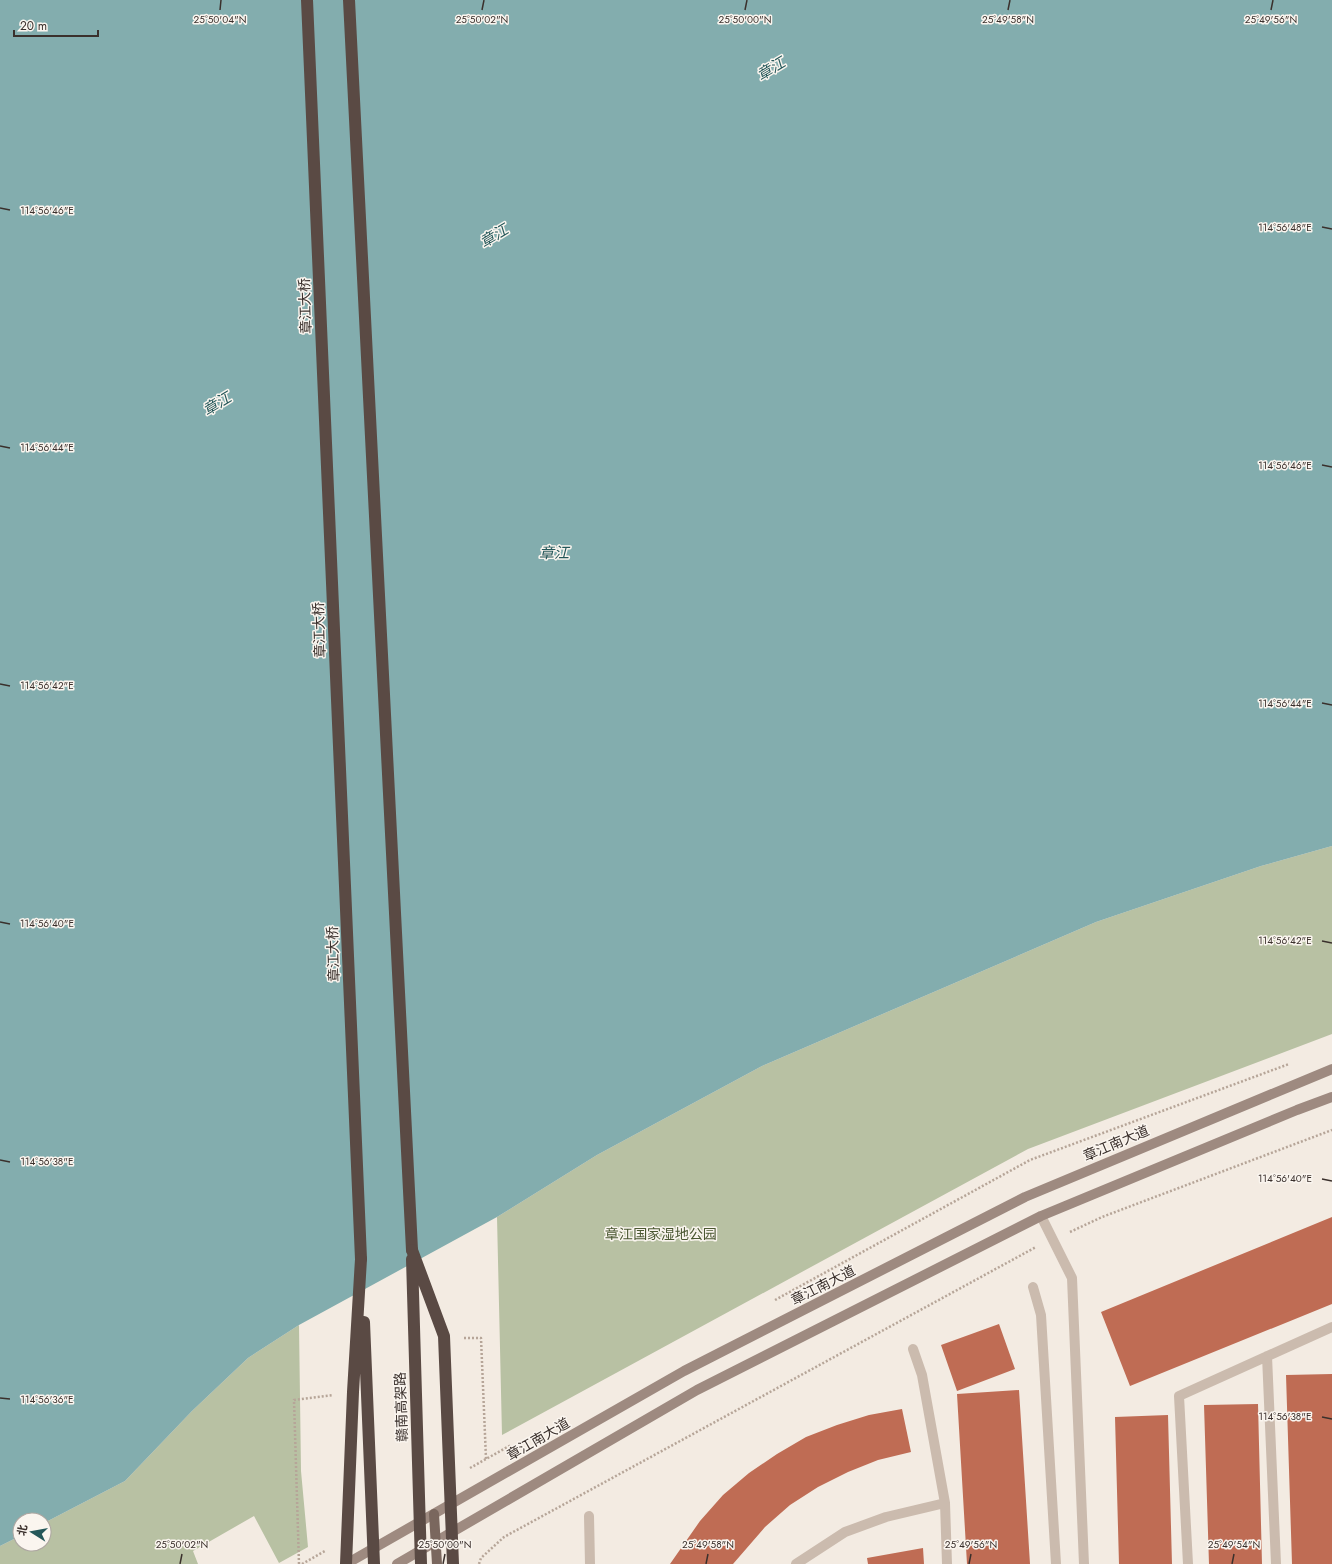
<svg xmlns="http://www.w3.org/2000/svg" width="1332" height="1564" font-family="Jost,'Noto Sans SC',sans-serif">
<rect width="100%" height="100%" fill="#f3ebe2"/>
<!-- green -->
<path fill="#b8c1a3" d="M1332,846v188l-304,115 -526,286 -5,-218 100,-62 165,-89 334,-144 165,-56z
M299,1325l2,146 7,76 -29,16 -25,-47 -61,35 5,13h-198v-18l20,-10v8h24v-21l81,-42 67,-70 56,-53z"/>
<!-- water -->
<path fill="#83adae" d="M0,0h1332v846l-71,20 -165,56 -334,144 -165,89 -100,62 -198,108 -51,33 -56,53 -67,70 -81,42v-3h-24v16l-20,10z"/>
<!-- building -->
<path fill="#bf6c54" d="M1332,1217v87l-202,82 -29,-74z
M999,1324l16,45 -58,22 -16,-46z
M1332,1374v190h-40l-6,-189z
M1019,1390l11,174h-63l-10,-170z
M1258,1404l4,160h-53l-5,-159z
M902,1409l9,43 -33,8 -30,12 -30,15 -28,18 -25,22 -32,37h-63l30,-43 23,-26 26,-22 28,-19 29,-17 31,-12 32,-10z
M1168,1415l4,149h-53l-4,-147z
M923,1548l1,16h-56l-1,-6z"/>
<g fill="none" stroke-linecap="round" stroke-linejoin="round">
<!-- path -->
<path stroke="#b6a598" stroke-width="2.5" stroke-dasharray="2 2" stroke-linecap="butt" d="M1070,1232l32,-15 230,-87
M775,1300l255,-140 259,-96
M464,1338h17l5,121
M470,1468l41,-23
M299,1564l-5,-164 39,-5
M302,1564l23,-13
M479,1564l2,-6 23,-21 532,-290"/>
<!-- lane -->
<path stroke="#cbbbae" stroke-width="10" d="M1033,1287l8,28 15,249
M913,1349l9,26 23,128 2,61
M1267,1356l9,208
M589,1516l1,48
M796,1564l49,-32 41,-15 59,-14
M1188,1564l-9,-168 153,-69"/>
<!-- street -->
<path stroke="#cbbbae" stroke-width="10" d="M1041,1216l31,62 12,286"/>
<!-- secondary -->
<path stroke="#9e8a80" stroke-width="10" d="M346,1564l338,-193 341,-174 307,-128
M397,1564l300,-174 344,-174 256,-106 35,-13"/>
<!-- primary -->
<path stroke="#7a675e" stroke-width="10" d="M434,1514l3,50"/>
<!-- highway -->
<path stroke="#5a4a44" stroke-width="12" d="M307,0l54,1259
M349,0l63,1250"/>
<!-- highway-bridge -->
<path stroke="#5a4a44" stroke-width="12" d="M412,1250l32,86 9,228
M412,1259l9,305
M364,1322l10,242
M346,1564l7,-172 8,-133"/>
</g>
<!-- ticks -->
<path fill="none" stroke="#3a302c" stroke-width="1.5" d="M220,10l1,-10M482,10l2,-10M745,10l2,-10M1008,10l2,-10M1271,10l2,-10M0,208l10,2M1322,227l10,2M0,446l10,2M1322,465l10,2M0,684l10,2M1322,703l10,2M0,922l10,2M1322,941l10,2M0,1160l10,2M1322,1179l10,2M0,1398l10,1M1322,1417l10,2M180,1564l2,-10M443,1564l2,-10M706,1564l2,-10M969,1564l2,-10M1232,1564l2,-10"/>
<g text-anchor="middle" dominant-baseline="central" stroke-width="3" stroke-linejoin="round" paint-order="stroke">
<!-- street labels -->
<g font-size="14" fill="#3a302c" stroke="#faf5ef">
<text transform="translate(305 306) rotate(-92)">章江大桥</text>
<text transform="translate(319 630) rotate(-92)">章江大桥</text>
<text transform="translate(333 954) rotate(-92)">章江大桥</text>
<text transform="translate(1116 1143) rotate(-23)">章江南大道</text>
<text transform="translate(823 1285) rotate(-27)">章江南大道</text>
<text transform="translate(401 1407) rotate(-92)">赣南高架路</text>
<text transform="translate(538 1439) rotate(-30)">章江南大道</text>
</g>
<!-- park labels -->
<g font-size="14" fill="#4a5731" stroke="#faf5ef">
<text x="661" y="1234">章江国家湿地公园</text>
</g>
<!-- water labels -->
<g font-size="15" font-style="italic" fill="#245759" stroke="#faf5ef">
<text transform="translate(771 69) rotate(-31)">章江</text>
<text transform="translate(494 236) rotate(-31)">章江</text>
<text transform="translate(217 404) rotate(-31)">章江</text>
<text x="554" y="553">章江</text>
</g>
</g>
<g font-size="10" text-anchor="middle" fill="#3a302c" stroke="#faf5ef" stroke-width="3" stroke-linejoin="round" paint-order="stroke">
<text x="220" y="23">25°50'04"N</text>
<text x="482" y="23">25°50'02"N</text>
<text x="745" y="23">25°50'00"N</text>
<text x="1008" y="23">25°49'58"N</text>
<text x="1271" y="23">25°49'56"N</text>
<text x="47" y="214">114°56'46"E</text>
<text x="1285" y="231">114°56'48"E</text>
<text x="47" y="451">114°56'44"E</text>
<text x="1285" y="469">114°56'46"E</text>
<text x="47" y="689">114°56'42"E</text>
<text x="1285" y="707">114°56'44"E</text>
<text x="47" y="927">114°56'40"E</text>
<text x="1285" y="944">114°56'42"E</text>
<text x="47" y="1165">114°56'38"E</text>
<text x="1285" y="1182">114°56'40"E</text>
<text x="47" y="1403">114°56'36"E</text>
<text x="1285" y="1420">114°56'38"E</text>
<text x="182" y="1548">25°50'02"N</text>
<text x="445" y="1548">25°50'00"N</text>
<text x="708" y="1548">25°49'58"N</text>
<text x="971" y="1548">25°49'56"N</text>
<text x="1234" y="1548">25°49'54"N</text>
</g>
<!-- north arrow -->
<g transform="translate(32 1532) rotate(281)"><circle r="19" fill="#faf5ef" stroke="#ada6a1"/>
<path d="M0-3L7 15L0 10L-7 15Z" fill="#245759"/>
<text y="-6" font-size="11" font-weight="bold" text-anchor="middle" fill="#3a302c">北</text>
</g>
<!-- scale -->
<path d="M14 30v6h84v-6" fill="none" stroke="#3a302c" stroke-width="2"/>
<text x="20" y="30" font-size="12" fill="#3a302c" stroke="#faf5ef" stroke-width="3" paint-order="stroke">20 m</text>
</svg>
